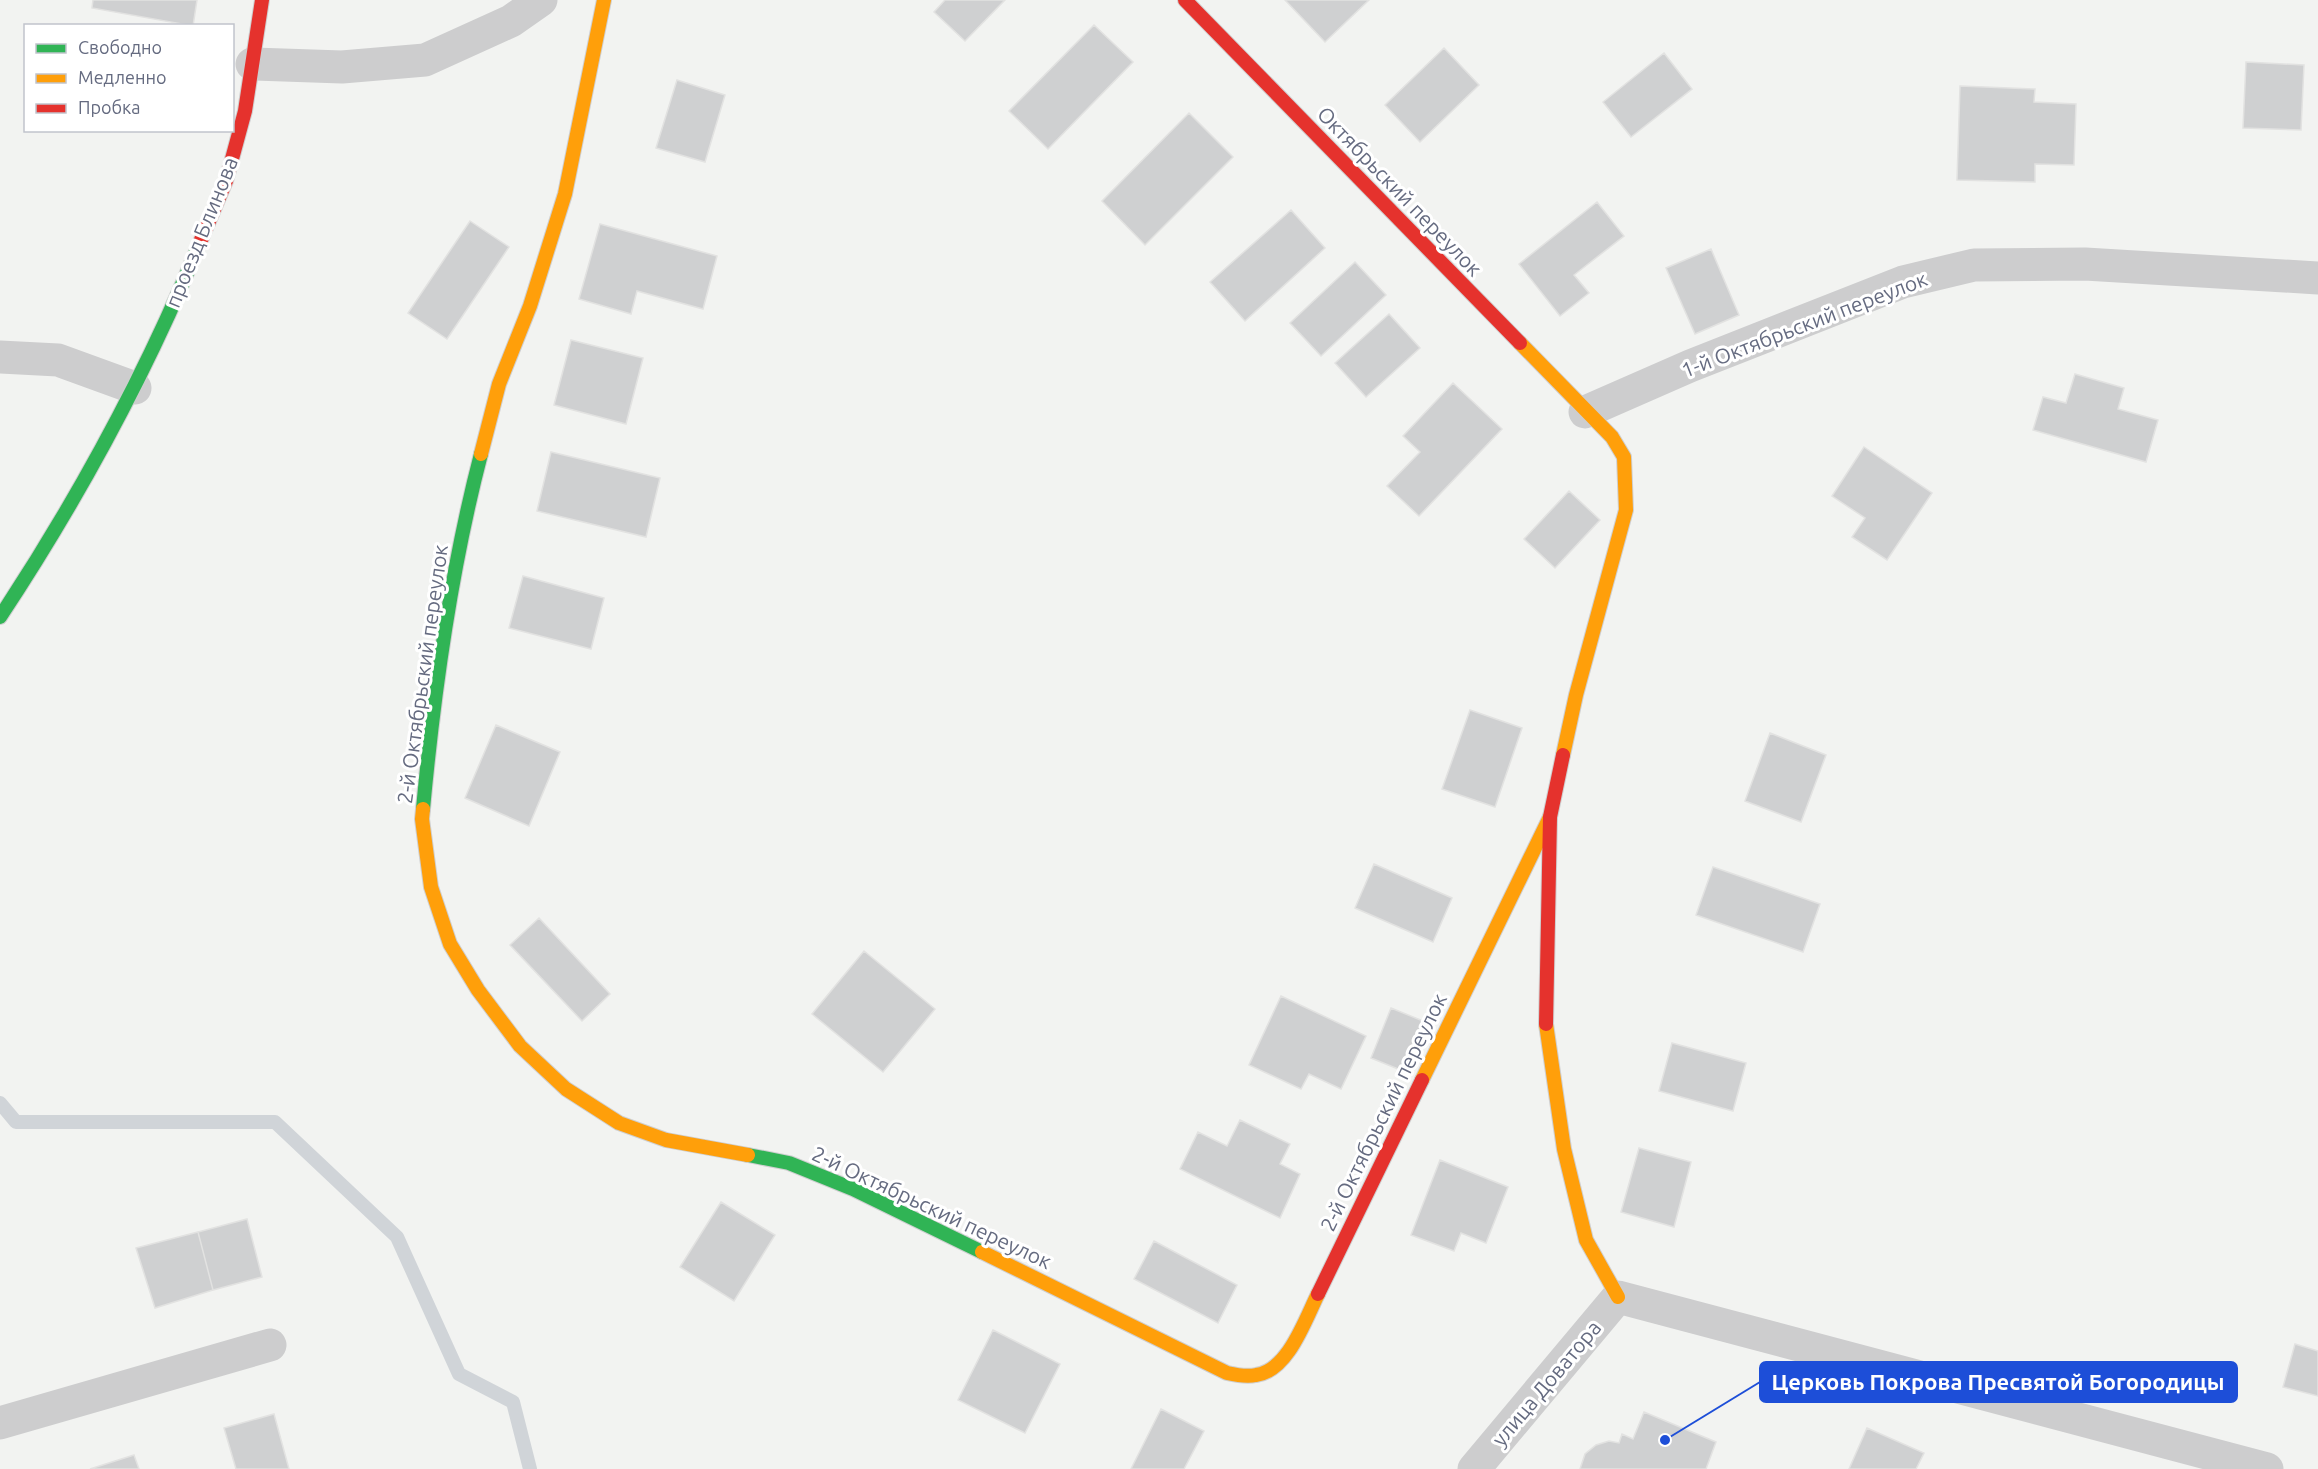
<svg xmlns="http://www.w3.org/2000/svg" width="2318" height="1469" font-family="Ubuntu,sans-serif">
<rect width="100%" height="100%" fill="#f2f3f1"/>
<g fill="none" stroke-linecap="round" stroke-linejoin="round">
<!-- stream -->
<path stroke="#d0d4d8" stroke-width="14" d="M0,1103l16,19h259l122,115 62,137 54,28 17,67"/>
</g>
<!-- building -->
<path fill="#cfd0d1" stroke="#e2e2e1" stroke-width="1.5" d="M93,0h104l-4,26 -101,-18z
M945,0h60l-40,41 -31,-29z
M1285,0h84l-44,42z
M1094,25l39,37 -85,87 -39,-38z
M1444,48l35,37 -59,57 -35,-37z
M1664,53l28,36 -61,48 -28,-35z
M2246,62l58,3 -3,65 -58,-2z
M677,80l48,15 -20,67 -49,-14z
M1960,86l75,3 -1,13 42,2 -2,61 -39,-1v18l-78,-2z
M1189,113l44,44 -88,88 -43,-44z
M1597,202l27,34 -50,39 15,18 -29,23 -41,-52z
M1291,210l34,38 -80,73 -35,-39z
M470,221l39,26 -62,92 -39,-26z
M600,224l117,32 -14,53 -66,-18 -6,23 -52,-15z
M1711,249l28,66 -44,19 -29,-66z
M1355,262l31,33 -65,61 -31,-33z
M1389,314l31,34 -54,49 -31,-34z
M571,340l72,18 -17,66 -72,-19z
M2075,374l49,14 -6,21 40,11 -12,42 -113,-32 10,-33 23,6z
M1453,383l49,46 -83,87 -32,-30 33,-34 -17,-16z
M1864,447l68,46 -45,67 -35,-23 13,-19 -33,-22z
M551,452l109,26 -14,59 -109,-26z
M1569,491l31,29 -45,48 -31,-29z
M523,576l81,22 -13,51 -82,-21z
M1470,710l52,18 -27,79 -53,-18z
M496,725l64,27 -31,74 -64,-28z
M1770,733l56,22 -25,67 -56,-21z
M1374,864l78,34 -19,44 -78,-34z
M1713,867l107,37 -17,48 -107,-37z
M539,918l71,76 -28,27 -72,-76z
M864,951l71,58 -52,63 -71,-58z
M1281,996l85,40 -25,53 -32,-15 -8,15 -52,-24z
M1391,1008l32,13 -20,50 -32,-13z
M1672,1043l74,20 -13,48 -74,-20z
M1240,1120l50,24 -10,20 20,10 -20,44 -100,-49 18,-37 29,14z
M1639,1148l52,14 -17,65 -53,-15z
M1440,1160l68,27 -22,56 -25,-10 -7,18 -43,-16z
M721,1202l54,33 -41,66 -54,-34z
M247,1219l15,58 -49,13 -15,-58z
M198,1232l15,58 -58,18 -19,-60z
M1154,1241l83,44 -19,38 -84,-44z
M993,1330l67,34 -35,69 -67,-33z
M2295,1344l23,7v45l-35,-9z
M1161,1409l43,22 -20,38h-53z
M1644,1412l72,30 -10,27h-126l5,-15 11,-9 13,-4 10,2 3,-9 11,5z
M274,1414l15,55h-53l-12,-41z
M1867,1428l57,25 -8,16h-67z
M134,1455l5,14h-49z"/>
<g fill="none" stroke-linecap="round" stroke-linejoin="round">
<!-- fast casing -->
<g stroke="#cfcfd0" stroke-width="16">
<path id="fast" d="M0,617c78,-118 144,-239 198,-370
M423,809c11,-119 28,-240 58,-355
M748,1155l41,8 64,26 129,63"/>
</g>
<!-- slow casing -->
<g stroke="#cfcfd0" stroke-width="16">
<path id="slow" d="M1520,343l92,94 12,20 2,53 -50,185 -13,60
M481,454l18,-70 31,-78 35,-112 39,-194
M423,809l-1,10 9,68 19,57 28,46 42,56 46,43 53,34 47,17 82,15
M1546,1024l18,125 22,91 32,57
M1422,1080l128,-263
M982,1252l245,121c9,2 19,4 29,2 32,-4 49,-55 62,-81"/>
</g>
<!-- jam casing -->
<g stroke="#cfcfd0" stroke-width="16">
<path id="jam" d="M1185,0l335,343
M198,247l28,-66 19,-70 17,-111
M1546,1024l4,-207 13,-62
M1318,1294l104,-214"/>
</g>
<!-- street -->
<path stroke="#cdcdce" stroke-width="33" d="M252,64l90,3 83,-7 86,-39 30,-21
M0,357l58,3 77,28
M1585,412l105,-46 213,-84 71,-17 111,-1 233,14
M0,1423l270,-78
M1474,1469l144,-172 649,172"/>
<!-- fast -->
<use href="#fast" stroke="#30b455" stroke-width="14"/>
<!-- slow -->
<use href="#slow" stroke="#ff9f0a" stroke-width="14"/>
<!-- jam -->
<use href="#jam" stroke="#e5322d" stroke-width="14"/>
</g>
<g text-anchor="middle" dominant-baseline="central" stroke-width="6" stroke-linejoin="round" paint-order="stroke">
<!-- street labels -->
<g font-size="21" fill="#656b80" stroke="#fff">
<text transform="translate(1400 191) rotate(46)">Октябрьский переулок</text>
<text transform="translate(201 232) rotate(-68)">проезд Блинова</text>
<text transform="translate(1804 324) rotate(-21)">1-й Октябрьский переулок</text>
<text transform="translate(422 674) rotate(-82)">2-й Октябрьский переулок</text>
<text transform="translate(1383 1112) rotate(-64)">2-й Октябрьский переулок</text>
<text transform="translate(932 1207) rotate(25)">2-й Октябрьский переулок</text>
<text transform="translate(1546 1383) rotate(-50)">улица Доватора</text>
</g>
</g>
<!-- callouts -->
<path fill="none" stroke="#1d4ed8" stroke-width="2" d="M1665 1440L1760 1382"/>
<circle fill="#1d4ed8" stroke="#fff" stroke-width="2" cx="1665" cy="1440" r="6"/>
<rect fill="#1d4ed8" stroke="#1d4ed8" stroke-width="2" x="1760" y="1362" width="477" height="40" rx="6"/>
<g font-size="22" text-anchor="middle" font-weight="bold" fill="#fff">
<text x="1998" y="1390">Церковь Покрова Пресвятой Богородицы</text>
</g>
<!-- legend -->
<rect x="24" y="24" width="210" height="108" fill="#ffffff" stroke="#c1c4cc" stroke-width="1.5"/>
<rect x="36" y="44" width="30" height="9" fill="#30b455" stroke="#c1c4cc" stroke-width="1.5"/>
<text x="78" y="54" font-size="18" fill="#656b80">Свободно</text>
<rect x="36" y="74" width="30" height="9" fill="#ff9f0a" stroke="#c1c4cc" stroke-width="1.5"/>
<text x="78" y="84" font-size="18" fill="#656b80">Медленно</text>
<rect x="36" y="104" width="30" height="9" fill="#e5322d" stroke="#c1c4cc" stroke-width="1.5"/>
<text x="78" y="114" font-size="18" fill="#656b80">Пробка</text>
</svg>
